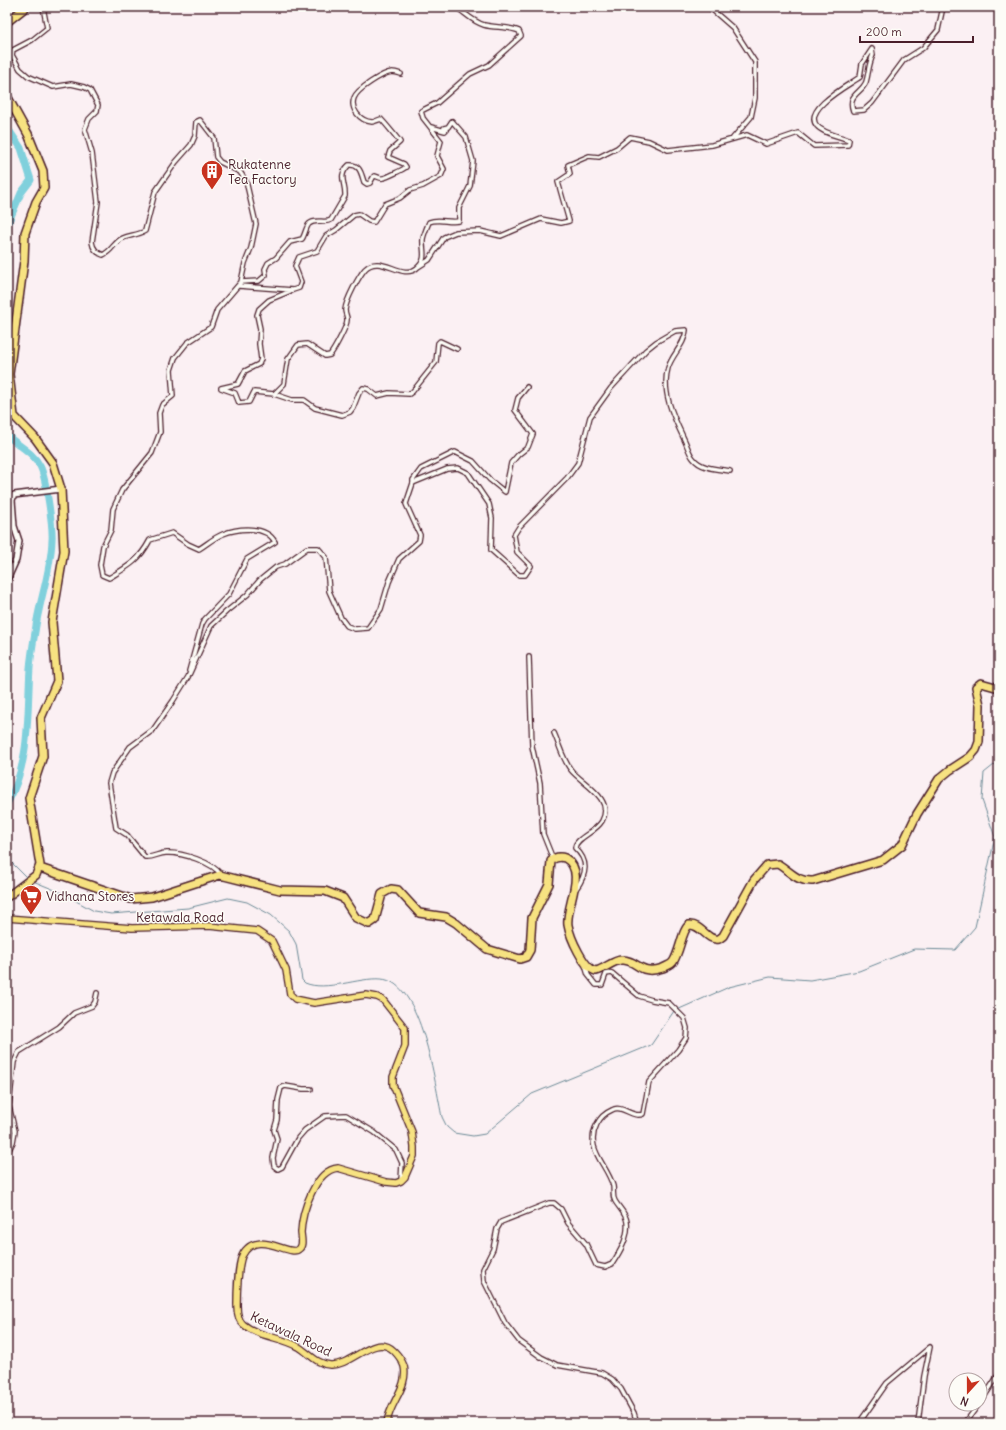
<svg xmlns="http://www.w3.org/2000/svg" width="1006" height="1430" font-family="Delius,sans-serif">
<rect width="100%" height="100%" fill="#fbf0f3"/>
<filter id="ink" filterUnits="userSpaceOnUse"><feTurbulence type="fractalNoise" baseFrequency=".025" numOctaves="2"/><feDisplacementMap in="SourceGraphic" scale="8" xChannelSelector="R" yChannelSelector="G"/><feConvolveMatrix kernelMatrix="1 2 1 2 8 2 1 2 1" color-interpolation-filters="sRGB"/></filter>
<g filter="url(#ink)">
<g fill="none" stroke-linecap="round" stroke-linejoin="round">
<!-- stream -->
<path stroke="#6a8995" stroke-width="1" d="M7,858l20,20
M33,881l29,12 32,18 17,3 77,-6 40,-10 19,4 24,13 18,16 7,13 6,36 3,3c21,9 54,-6 76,-4 41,2 54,106 61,138l5,10 7,6 19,3 12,-2 47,-40 119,-49 23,-34
M677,1010l52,-23 41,-10 40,3 49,-9 55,-22 41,1 20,-23 20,-90 -13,-37 2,-27 15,-12"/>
<!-- river -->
<path stroke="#80d0dc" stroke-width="7" d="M7,127l14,21 10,32 -10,13 -14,33
M7,254v11
M7,435c11,11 26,17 33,31 6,11 13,61 12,74 -1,32 -13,61 -17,92 -2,12 -4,24 -5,36 -3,46 1,94 -23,136"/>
<!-- street casing -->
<g stroke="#4a1f2b" stroke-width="6">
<path id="street" d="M43,7l4,21 -15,12 -19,10 -1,5 8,14 8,7 25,11 18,-3 13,3 6,3 8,15 -1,6 -8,8 -4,10 7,24 6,49 -6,40c1,7 5,11 11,13 9,-4 11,-13 20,-17 7,-3 15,-3 22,-7l10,-39 21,-30 15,-17 4,-9 1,-14 4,-2 14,18 2,19 4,5 20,10 6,9 10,43 -5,24 -6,15 -4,19 -24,28 -6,17 -24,16 -12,15 -4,12 2,26 -11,9 -3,8 1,19 -8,21 -30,37 -9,19 -2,21 -8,16 -3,19 2,10 7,3c20,-12 30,-17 41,-38l22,-7 16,11 11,5c8,-5 16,-12 24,-15 15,-6 43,-9 52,8l-28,17 -18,35 -24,25 -3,5 -13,47
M709,7l24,21 22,34v36l-4,19 -18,21
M418,267l11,-7 15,-23 12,-5 24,-1 21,5 40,-17 20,4 8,-2 -11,-39 12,-8 -2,-9 21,-9 10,1 18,-9 13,-11 19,4 19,9 44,-5 35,-10 19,9 32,-11 16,13 34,-1 1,-5c-9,-4 -25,-6 -32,-14 -15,-17 32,-41 43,-49l2,-13 10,-15 1,6c-5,11 -4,17 -7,27 -5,12 -19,12 -13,29l11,-1 8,-7 32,-43 19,-12 15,-18 5,-23
M241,282l18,-1 7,-6 -1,-6 3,-6 8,-5 14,-16 12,-3c3,-4 4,-12 7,-15 7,-6 15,0 22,-4l14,-24c1,-13 -8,-20 4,-31 11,-1 12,8 15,17l3,2 3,-1 4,-7c3,0 6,3 9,2 3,0 21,-9 23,-11l-2,-3 -16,-7 2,-6 10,-9c-1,-2 -16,-20 -19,-23 -3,1 -7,3 -9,3 -12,-1 -22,-13 -18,-24 3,-9 29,-25 38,-26 3,0 6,1 9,2
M239,286l54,4 6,-2 2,-6 -6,-16 4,-9 18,-6 9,-15 10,-6 18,-15 5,-1 10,7 5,1 11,-18 15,-6 10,-8 13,-4 18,-10 3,-7 -7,-13 4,-15 -18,-23 -2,-7 16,-8 33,-29 19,-9 32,-29 -2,-5c-12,-5 -24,-3 -35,-6 -11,-3 -19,-12 -28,-18
M293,290l-24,10 -10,9 -2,6 3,14 -1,15 2,15 -2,5 -14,7 -7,13 -17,4 14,5 4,10 10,-1 5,-10 20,2 10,-10 4,-25 10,-14 9,-1 18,12 5,-1c4,-5 18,-30 17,-36 0,-3 -2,-6 -2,-9 1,-10 14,-34 20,-41 15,-16 37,12 52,-1 11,-9 5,-18 6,-29 1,-5 4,-12 6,-17 10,-4 19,1 30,-1v-13l11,-22 3,-25 -7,-24 -14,-16 -4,6 -4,1 2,2 -1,1 -14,-4
M274,394l18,6h12l11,8 27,7 8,-3 3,-4 6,-15 4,-5 5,1 9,7 12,-3 20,1 4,-3 23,-29 2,-19 2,-2 17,8
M413,483v-3l8,-11 34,-17 18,9 17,19 15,12 6,-29 7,-8 10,-8 5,-13 -18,-24 3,-12 9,-11
M529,657l3,89 8,37 3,51 10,25
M554,733c5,11 9,27 17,37 10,13 44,28 31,51 -7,12 -27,17 -27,27 14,13 12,26 1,41
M221,875c-8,-13 -40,-23 -55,-22 -7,0 -13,5 -21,4l-18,-22 -11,-7 -7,-45 3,-10 18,-26 23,-17 20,-29 15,-24 23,-51 16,-15 20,-16 13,-15 16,-13 9,-3 22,-16h11l8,9 3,34 12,27 6,8 8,3 13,-1 13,-19 8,-27 10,-23 20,-18 1,-6 -14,-31 7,-21 34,-14 11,-1 10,5 21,31 3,14 -1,32 28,25h6l6,-9 -14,-14 -3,-17 5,-8 48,-49 11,-15 12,-46 21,-29 35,-38 10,-8 19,-11 11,-1c-1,15 -14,24 -18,38 -7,24 6,50 16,71 3,6 5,14 9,19 8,11 25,11 37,13
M585,965l3,10 8,10h6l4,-11 6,-1 27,23 13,4 17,3 15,15 3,10 -1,10 -8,12 -29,32 -6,32c-10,5 -21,-10 -31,-4 -7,3 -12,8 -15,14 -13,25 10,40 16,62 1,5 -1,10 2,15 4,7 11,12 12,21 2,15 -7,30 -15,42l-7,3 -9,-2 -10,-21 -18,-21 -7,-14 -7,-6h-5l-48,19 -4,7 -4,20 -10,20 1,12 21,42 14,18 22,16 16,8 45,8 10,6 9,10 13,24 3,10
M311,1089h-8l-18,-3 -4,2 -3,12 -1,20 -3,10 3,9 -4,19 1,8 4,3 4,-2 16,-29 7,-8 20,-14 21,-1 28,17 22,18 6,13 -1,18
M7,1154l6,-12 2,-11 -6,-25 5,-44 5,-10 40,-25 15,-14 18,-7 3,-4 2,-9
M980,1403l19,-29
M859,1423l28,-40 43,-36 -6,29 -6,47
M965,1423l14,-19"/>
</g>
<!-- secondary casing -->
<g stroke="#4a1f2b" stroke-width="8">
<path id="secondary" d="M7,580l9,-20 3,-19 -5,-15 -2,-26 2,-5 47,-6"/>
</g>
<!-- primary casing -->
<g stroke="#4a1f2b" stroke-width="8">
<path id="primary" d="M7,918l125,10 77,-2 48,5 15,10 14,29 4,24 5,5 19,4 52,-8 11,2 6,3 22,28v18l-12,31v8l19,47 2,15v9l-9,21 -4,4 -5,2 -10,-1 -48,-14c-23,2 -36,44 -37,64 0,5 3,13 -2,17 -9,9 -43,-22 -57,7 -4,10 -5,37 -5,49 0,6 1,15 6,19 15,13 39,13 56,23 11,7 18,17 31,18 21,2 45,-33 64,-14 4,4 8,10 10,15 5,21 -15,37 -17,57"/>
</g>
<!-- highway casing -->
<g stroke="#4a1f2b" stroke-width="10">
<path id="highway" d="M7,22l19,-15
M7,96l21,38 15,37 1,17 -8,14 -11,31 -1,28 -15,113 5,42 21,22 18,25 8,26 3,62 -12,71 5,59 -16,37 2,38 -14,42 11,67 -4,10 -29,22
M40,868l91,31 21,-2 68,-22 60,15 45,1 18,7 13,20 13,6 6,-4 7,-26 9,-5 7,1 21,23 27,4 10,6 31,26 33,10 6,-2 4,-7 2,-32 17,-34 2,-23c4,-4 8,-5 14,-3 23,13 0,49 3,67 2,12 16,44 28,46 9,-2 16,-10 25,-11 17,-1 17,16 42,8 3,-2 8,-3 10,-6 7,-10 9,-32 16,-37 13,-1 17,16 30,14l4,-3 31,-56 13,-15 11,-1c13,8 19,18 35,17l70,-21 19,-15 15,-31 22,-35 11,-9 20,-13 6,-7 3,-8 1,-37 -4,-18 5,-4 18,5"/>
</g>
<!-- street -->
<use href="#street" stroke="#fdfcf7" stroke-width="3.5"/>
<!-- secondary -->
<use href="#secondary" stroke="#fdfcf7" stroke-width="5"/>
<!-- primary -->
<use href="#primary" stroke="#f7e281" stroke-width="5.5"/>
<!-- highway -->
<use href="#highway" stroke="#f7e281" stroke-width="7"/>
</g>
</g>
<!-- icons -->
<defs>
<g id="building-pin" transform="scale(1.15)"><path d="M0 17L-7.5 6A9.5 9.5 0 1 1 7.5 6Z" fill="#c8321e" stroke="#fdfcf7"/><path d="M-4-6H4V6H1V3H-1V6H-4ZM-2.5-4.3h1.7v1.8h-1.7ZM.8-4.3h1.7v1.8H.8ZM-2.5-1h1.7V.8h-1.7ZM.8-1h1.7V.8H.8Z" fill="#fff"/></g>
<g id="supermarket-pin" transform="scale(1.15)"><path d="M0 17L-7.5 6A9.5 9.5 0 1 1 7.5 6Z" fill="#c8321e" stroke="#fdfcf7"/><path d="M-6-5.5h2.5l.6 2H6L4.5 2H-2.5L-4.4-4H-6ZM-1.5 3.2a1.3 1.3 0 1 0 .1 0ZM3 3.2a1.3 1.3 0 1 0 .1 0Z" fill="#fff"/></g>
</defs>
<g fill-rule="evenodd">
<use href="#building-pin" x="212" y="171"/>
<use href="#supermarket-pin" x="31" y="896"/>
</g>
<g text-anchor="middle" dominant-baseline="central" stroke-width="3" stroke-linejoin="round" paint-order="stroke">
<!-- poi labels -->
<g font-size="13" fill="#4a1f2b" stroke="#fdfcf7" text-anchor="start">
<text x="228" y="164">Rukatenne<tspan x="228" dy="15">Tea Factory</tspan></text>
<text x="46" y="896">Vidhana Stores</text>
</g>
<!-- street labels -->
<g font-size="13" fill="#4a1f2b" stroke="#fdfcf7">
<text x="180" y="917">Ketawala Road</text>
<text transform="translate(291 1334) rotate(25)">Ketawala Road</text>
</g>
</g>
<!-- margin -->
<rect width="1006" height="1430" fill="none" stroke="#fdfcf7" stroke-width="24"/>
<rect x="12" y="12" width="982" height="1406" fill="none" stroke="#4a1f2b" stroke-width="1.5" filter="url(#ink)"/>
<!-- north arrow -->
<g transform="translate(968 1392) rotate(201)"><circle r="19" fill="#fdfcf7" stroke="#b5a4a5"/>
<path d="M0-3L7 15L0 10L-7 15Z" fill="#c8321e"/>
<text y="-6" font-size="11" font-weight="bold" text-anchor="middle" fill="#4a1f2b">N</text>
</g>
<!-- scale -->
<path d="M860 36v6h113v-6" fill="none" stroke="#4a1f2b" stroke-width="2"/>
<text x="866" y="36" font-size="12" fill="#4a1f2b" stroke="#fdfcf7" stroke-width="3" paint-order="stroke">200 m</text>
</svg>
